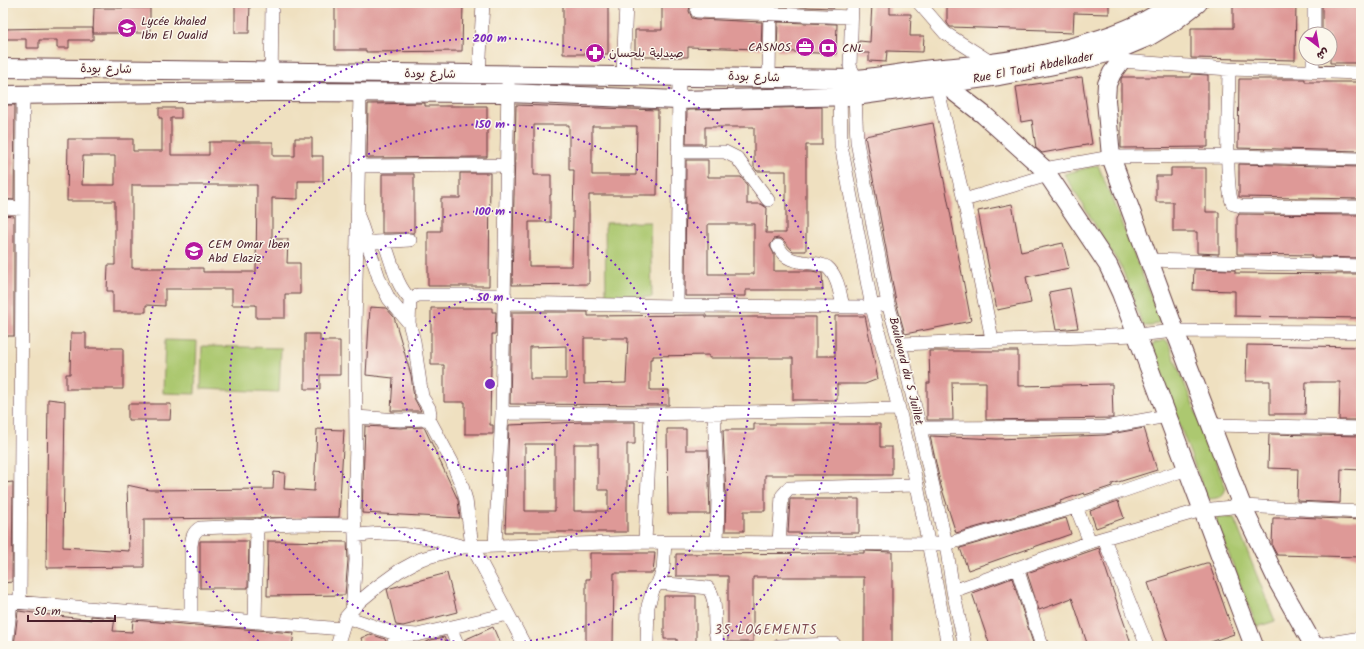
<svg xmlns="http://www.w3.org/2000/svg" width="1364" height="649" font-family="Kalam,'Playpen Sans Arabic',sans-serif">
<rect width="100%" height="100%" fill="#fbf7ec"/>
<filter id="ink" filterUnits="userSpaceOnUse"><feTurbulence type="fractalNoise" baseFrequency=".025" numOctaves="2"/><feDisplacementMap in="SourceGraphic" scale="8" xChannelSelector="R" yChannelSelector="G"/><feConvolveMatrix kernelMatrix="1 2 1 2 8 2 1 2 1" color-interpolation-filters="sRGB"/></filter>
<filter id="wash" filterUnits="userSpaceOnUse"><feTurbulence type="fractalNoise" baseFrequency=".012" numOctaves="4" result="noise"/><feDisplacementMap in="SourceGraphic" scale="16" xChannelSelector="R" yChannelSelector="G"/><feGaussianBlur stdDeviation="0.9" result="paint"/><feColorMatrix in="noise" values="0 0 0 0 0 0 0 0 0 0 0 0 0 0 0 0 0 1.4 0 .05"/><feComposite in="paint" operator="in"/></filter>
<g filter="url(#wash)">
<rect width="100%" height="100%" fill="#efe0c0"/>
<!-- green -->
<path fill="#acc86f" stroke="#7b744d" d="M1098,165l63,156 -9,5h-9l-21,-57 -58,-95z
M650,222l2,75 -40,1 -6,-3 -1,-72z
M165,340l32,1 -2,53 -32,-1z
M1164,340l4,2 58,146c-3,9 -7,10 -16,11l-4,-3 -55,-148 3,-5z
M202,346l79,2 -2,44 -78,-3z
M1217,517l17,1 41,103 -18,6 -41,-106z"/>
<g id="blocks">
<!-- building -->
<path fill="#de9997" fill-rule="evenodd" d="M235,3h15l-1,30h-14z
M335,3h128l-1,48 -96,1v-2h-31z
M563,3h45v51h-45z
M662,3h92v2l-57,-2 -7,3 -1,5 3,7 5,1 65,3 -1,27 -73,-2v10h-53v-27h27z
M778,3h56v5l-56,-2z
M872,3h18v11h21l-1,22h14l-1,16 -36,-1 -1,11 -17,-1v-8h-11l1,-12 11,1z
M947,3h162v11l-35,-1 -1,20 -27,-1v-2l-96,-3 -3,-4z
M1233,3h63l-1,57 -104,-2v-30h42z
M1322,3h39v60h-31v-29h-8z
M94,8h56v25h-57z
M778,22l59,2 -1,30 -59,-3z
M57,28h36v12h-24v8h-12v-8h-18v8h-13v-9h-23l1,-10z
M1191,74l17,1v72l-87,1v-69l1,-2h69z
M1082,77l10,67 -50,9 -6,-5 -4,-28 -11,2 -5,-35z
M1239,79h66v3h56v69l-123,-3z
M425,103v3h62v51l-120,1 1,-54z
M3,105h12l-1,95 -11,-1z
M516,105l142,5 -1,85h-68v89l-77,1zM534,125h35v45h5l-2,96h-43v-44h21v-27h1v-20h-17zM592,126h45l-1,49h-44z
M822,107v38h-16v106h-13l-11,-12 -4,-1 -4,1 -4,7 4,8v17h38l10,2 1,17h-77v6h-61l1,-136h22v17h33l6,8v19h14l6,4 -1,25h20v-62h-29l-3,-4v-40h-49v17h-19l1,-34zM708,224h46v50h-46z
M159,108h22v10h-10v37h38v-13h64v14h22v-18h17v18h11v25h-25v18l-26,-1v41h16l-1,24h13v31h-15v24h-29v-13h-24v-16h-67v17l-19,-1v7h-33v-21h-6l1,-26h7v-64h-48l1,-62h65v12h29v-33h-3zM83,156h32v29h-33zM132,185h125l-1,87h-53v-4h-71z
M933,123l38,198 -66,13 -9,-32 -31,-166z
M1239,164l122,3v32l-122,-2z
M1171,168h35v44h13v42l-22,-1v-21h-24v-30h-17v-26h15z
M460,173h30l-1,113h-61v-55h13v-33h19z
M382,174h32v59h-32z
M1012,204l9,48 42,-9 6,25 -43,9 5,26 -34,7 -19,-99z
M1239,214l122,1v43l-50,-1 1,-2 -75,-1v-36z
M3,215l11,1v120h-11z
M1194,269l41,1v3l126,1v44l-126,-2v-25l-42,-1z
M1070,288l8,40 -22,2 -7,-38z
M370,307l16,1 8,9 17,58 3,23 7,13h-30l2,-33 -27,-3z
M431,308h61v4h4l-1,22h-3v31h-1l-1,60h3v9h-28v-32h-21v-37h-13z
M512,312h76v4l118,-1v2h110v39h19v-40h30l13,63 -13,5h-28v16h-44v-42h-84v-3l-56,1v3h-3v31h19v15l-159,-1zM584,338h44l-2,45 -42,1zM566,346v33h-36v-32z
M71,333h15v15h37v41h-57v-15h4z
M305,334h15v7h20v34h-20v14h-15z
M1247,345l114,2v73h-22l1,-38h-34l-1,32h-35v-33h-24z
M929,351h89v35l94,-2 1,34 -127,2v-38h-34l1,38h-26v-37h3z
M48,399l17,2 -2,146 66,4 -2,-66 23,5 123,-1 1,-17 11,1 -1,16 30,2 3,-62 27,1 -5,87 -195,2v48l-98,1z
M128,404h43l-1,16h-42z
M583,422h52v22h-8v88h-122l4,-107zM525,444h30v67h-30zM574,444h24v46h10v21h-34z
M754,424h126v23h12v28h-127v36h-21v20h-19l1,-35 -3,-66h31z
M365,426l35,2 24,-1 34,73 2,18 -98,-5z
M1144,428l13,42 -45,14v2l-27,9 -1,-2 -24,8 1,2 -105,30 -15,-47 -11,-50 67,3 108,-4z
M667,429h19v21h22l2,64h-42z
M1269,434l92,2v34l-20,-1 -1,34 -43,-2 1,-32 -30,-1z
M13,482l-1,100 -9,1v-100z
M790,499h69v34h-71z
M1118,501l6,17 -28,10 -6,-17z
M1296,517l65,3v37l-84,-2 -5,-9 1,-28h23z
M1066,518l5,16 -103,36 -8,-22z
M200,541h49l-1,47h-48z
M268,541l79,1 1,18 -3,35 -78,1z
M1099,548l12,37 21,61h-44l-16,-48 -33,12 -12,-37z
M864,551l28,1v94h-28v-69h-111v65h-25v-66h-52v-22l188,-1z
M590,553h65l-2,20h-39l-1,73h-27v-67h4z
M1206,563h3l25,71 -35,12h-30l-21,-63 10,-3v-2z
M447,573l10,39 -54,14 -7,-1 -9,-36z
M1012,578l22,68h-44l-18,-53z
M664,596h32v50h-19v-7h-13z
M18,611l73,9v-4l24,2 -2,13 19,1 1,-12 161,13 -2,13h-278z
M493,627l8,19h-35l-2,-6z
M370,634l15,5 3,7h-24l-3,-8z
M444,637l4,9h-30l13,-6z"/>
</g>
</g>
<g filter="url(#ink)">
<use href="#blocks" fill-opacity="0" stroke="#633c41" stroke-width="1"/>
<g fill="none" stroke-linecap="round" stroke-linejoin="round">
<!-- street casing -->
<g stroke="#633c41" stroke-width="14">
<path id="street" d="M852,3l-2,63 6,13 -1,17 2,46 31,162 12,40 20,84 26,116 7,47 12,55
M919,3l26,30 47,30
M697,11l154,6
M1314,34v-31
M1121,61l108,8 132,4
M1229,69c0,22 -5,122 4,135l8,2 120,1
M1313,71v-13
M479,74l4,-71
M623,75l3,-72
M769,78l1,-75
M937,86l27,114 28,139
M840,88l1,57 31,162 27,102 18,76 31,161
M271,92l1,-89
M678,152h47l12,6 31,42
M359,166l148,-1
M1044,169l67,-12 117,-1 133,3
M964,200l84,-25
M3,207l19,1
M359,218l21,63 9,18 20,24
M376,242l34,-2
M384,242c8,19 11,42 26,57
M778,246c8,17 23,15 40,18 3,1 6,1 9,3 11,9 13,27 16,40
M1149,260l212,6
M505,303l172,3 195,1 9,-2
M677,306l2,-230
M900,344l236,-9 39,-4 186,1
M714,412l4,84 -1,48
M502,413l149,1 248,-5
M356,417l44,3 29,-1 1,-5 -1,-6 -7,-11 -8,-56 -5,-18 1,-24 8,-4h87
M429,419l23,43 10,24 4,14 6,46 53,100
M1211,425l150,3
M920,428l185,-1 62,-11
M1076,507l14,35
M355,536l-1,-26 2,-64 -1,-118 5,-235
M1104,539l43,107
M645,542l6,-128
M779,543l3,-47 7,-8 128,-3
M495,545l7,-132 6,-329
M1017,568l25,78
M658,583l50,5c13,16 1,41 12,58
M953,591l137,-49 112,-32 40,-4 119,6
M3,601l339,28
M20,602l3,-506
M352,610l4,-50 -1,-24c35,-7 73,1 106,10
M191,616v-70c1,-8 2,-14 9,-18l97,-4 57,1
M346,617l47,16 24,2 91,-21
M255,622l2,-97
M450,627l8,19
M393,633l3,13
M647,642l1,-36 5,-16 5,-7 5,-13 2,-27
M6,646l5,-45
M337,646l9,-29 14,-16 17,-14 22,-16 22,-12 42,-12 182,-5 301,2 130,-37 111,-38
M779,646l55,-2
M1311,646l50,-8"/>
</g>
<!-- secondary casing -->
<g stroke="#633c41" stroke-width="20">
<path id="secondary" d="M1117,50l4,11 -9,12 -5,11 -1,16 5,57 64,174 67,175 36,76 36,64
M3,68l853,11c26,-2 50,-7 76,-10 20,-2 40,-3 60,-6 51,-7 140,-26 180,-60
M944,84l40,31 60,54 64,96 13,28 133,353
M3,95l268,-3 237,1 170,7 177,-4 144,-20 90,-18 28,-8 31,-13 25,-15 25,-19"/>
</g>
<!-- street -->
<use href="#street" stroke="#fff" stroke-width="13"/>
<!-- secondary -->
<use href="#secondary" stroke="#fff" stroke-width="18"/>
</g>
</g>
<!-- distance rings -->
<g fill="none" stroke="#7b2cbf" stroke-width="2" stroke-dasharray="2 4">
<circle cx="490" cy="384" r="87"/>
<circle cx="490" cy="384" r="173"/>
<circle cx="490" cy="384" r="260"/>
<path d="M263 645A346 346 0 1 1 717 645"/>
</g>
<!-- icons -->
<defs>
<g id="school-disc" transform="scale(1)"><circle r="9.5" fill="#b5179e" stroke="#fbf7ec"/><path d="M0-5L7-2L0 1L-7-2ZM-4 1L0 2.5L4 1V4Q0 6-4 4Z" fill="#fff"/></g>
<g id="office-disc" transform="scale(1)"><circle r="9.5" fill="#b5179e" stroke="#fbf7ec"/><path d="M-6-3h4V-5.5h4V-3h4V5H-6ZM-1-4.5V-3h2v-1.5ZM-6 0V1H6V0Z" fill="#fff"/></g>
<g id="bank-disc" transform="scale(1)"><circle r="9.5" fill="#b5179e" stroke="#fbf7ec"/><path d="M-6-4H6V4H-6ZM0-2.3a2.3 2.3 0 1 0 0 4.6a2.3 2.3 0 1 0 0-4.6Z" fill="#fff"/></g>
<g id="pharmacy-disc" transform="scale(1)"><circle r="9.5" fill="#b5179e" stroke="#fbf7ec"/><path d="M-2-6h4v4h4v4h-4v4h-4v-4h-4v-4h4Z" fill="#fff"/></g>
</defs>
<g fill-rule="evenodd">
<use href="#school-disc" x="127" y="28"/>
<use href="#office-disc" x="805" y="47"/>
<use href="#bank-disc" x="828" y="48"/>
<use href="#pharmacy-disc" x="595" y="53"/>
<use href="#school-disc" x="194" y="251"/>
</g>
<g text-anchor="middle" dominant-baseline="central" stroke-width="3" stroke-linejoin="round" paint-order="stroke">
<!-- poi labels -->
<g font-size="12" fill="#4a1f2b" stroke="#fbf7ec" text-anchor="start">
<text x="141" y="21">Lycée khaled<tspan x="141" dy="14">Ibn El Oualid</tspan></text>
<text x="791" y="47" text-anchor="end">CASNOS</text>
<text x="842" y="48">CNL</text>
<text x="609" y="53">صيدلية بلحسان</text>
<text x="208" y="244">CEM Omar Iben<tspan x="208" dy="14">Abd Elaziz</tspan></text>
</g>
<!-- street labels -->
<g font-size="12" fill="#4a1f2b" stroke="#fbf7ec">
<text transform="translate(1033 68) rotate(-11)">Rue El Touti Abdelkader</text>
<text transform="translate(106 69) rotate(1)">شارع بودة</text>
<text transform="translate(430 74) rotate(1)">شارع بودة</text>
<text transform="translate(754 77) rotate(2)">شارع بودة</text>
<text transform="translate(906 371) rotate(76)">Boulevard du 5 Juillet</text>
</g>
<!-- neighbourhood labels -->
<g font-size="13" letter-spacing="1" fill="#7e4a51" stroke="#fbf7ec">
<text x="766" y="630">35 LOGEMENTS</text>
</g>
</g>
<circle cx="490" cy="384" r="6" fill="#7b2cbf" stroke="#fbf7ec" stroke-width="2"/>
<g font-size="12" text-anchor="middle" font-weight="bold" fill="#7b2cbf" stroke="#fbf7ec" stroke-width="3" stroke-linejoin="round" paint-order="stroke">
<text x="490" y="42">200 m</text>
<text x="490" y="128">150 m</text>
<text x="490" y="215">100 m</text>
<text x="490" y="301">50 m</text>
</g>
<!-- margin -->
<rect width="1364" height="649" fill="none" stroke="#fbf7ec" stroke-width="16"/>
<!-- north arrow -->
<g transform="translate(1318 46) rotate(149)"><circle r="19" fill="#fbf7ec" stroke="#b4a19f"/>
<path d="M0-3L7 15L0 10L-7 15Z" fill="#b5179e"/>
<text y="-6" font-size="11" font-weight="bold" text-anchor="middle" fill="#4a1f2b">ش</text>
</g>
<!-- scale -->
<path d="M28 615v6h87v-6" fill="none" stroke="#4a1f2b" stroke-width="2"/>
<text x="34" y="615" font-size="12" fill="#4a1f2b" stroke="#fbf7ec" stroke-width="3" paint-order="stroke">50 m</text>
</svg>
